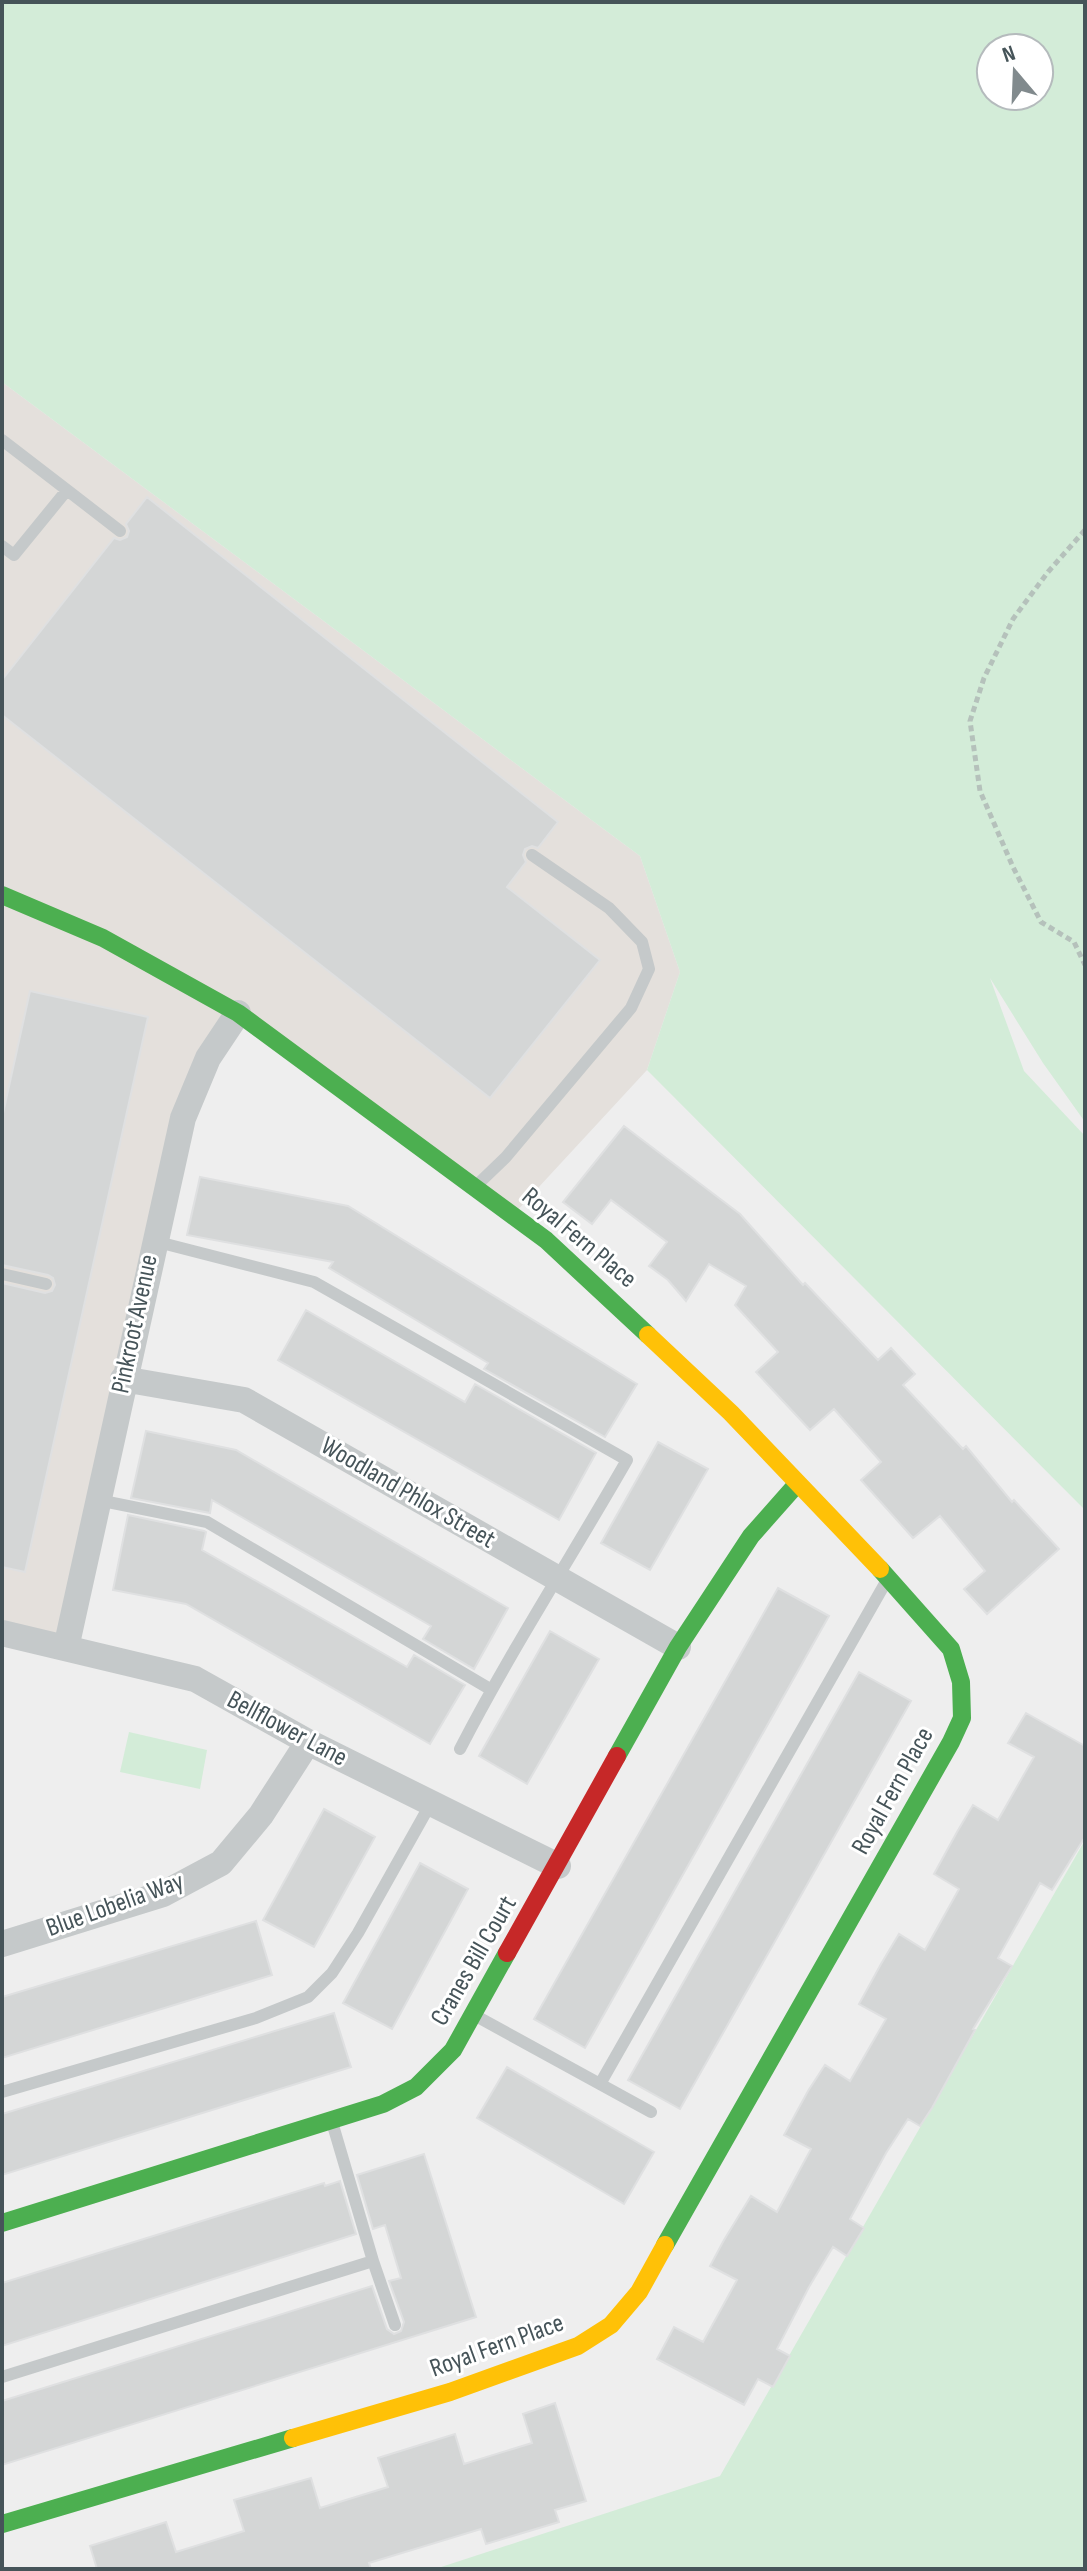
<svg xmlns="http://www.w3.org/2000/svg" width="1087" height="2571" font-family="'Sofia Sans Condensed',sans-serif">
<rect width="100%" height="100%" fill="#eee"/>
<!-- commercial -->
<path fill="#e4e0dc" d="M2,382l638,474 40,116 -33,98 -134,145 -274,-201 -31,44 -142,590 -64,-15z"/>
<!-- green -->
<path fill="#d3ecd8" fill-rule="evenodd" d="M2,2h1083v1120l-42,-59 -53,-85 34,93 61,65v374l-438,-440 33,-98 -40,-116 -638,-474zM1039,48v48h-48v-48z
M129,1732l78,18 -7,39 -80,-17z
M1085,1840v729h-650l285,-93z"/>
<!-- building -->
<path fill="#d4d6d6" stroke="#dfe0e1" stroke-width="2" d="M147,497l411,325 -20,26 -6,-2 -7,3 -2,6 3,7 -19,25 93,73 -110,138 -488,-383v-35l112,-142 6,2 7,-3 2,-6 -3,-7z
M30,991l118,26 -123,555 -23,-5v-284l43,10 7,-2 3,-6 -2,-7 -5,-3 -46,-10v-147z
M624,1126l116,88 63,71 2,-2 73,77 13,-12 24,26 -12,11 60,64 3,-3 46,56 2,-2 45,49 -72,65 -23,-25 21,-18 -45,-55 -27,22 -52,-58 20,-18 -47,-53 -24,21 -54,-58 22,-20 -43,-47 11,-19 -37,-22 -23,37 -18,-21 -19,-14 18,-24 -56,-42 -19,24 -29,-22z
M200,1177l148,29 289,178 -32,53 -121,-68 4,-6 -159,-95 4,-6 -146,-27z
M306,1310l159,92 10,-18 121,69 -37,67 -281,-160z
M146,1431l90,19 272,158 -34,61 -51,-30 8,-13 -219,-126 -2,13 -79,-15z
M658,1442l50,27 -58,101 -49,-27z
M128,1515l76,16 2,1 -4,18 205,117 7,-12 51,30 -35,59 -244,-140 -73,-14z
M778,1588l51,28 -244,432 -51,-29z
M550,1631l49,28 -72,125 -48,-28z
M859,1672l52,29 -231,408 -52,-29z
M1026,1713l59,33v91l-33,53 -12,-7 -42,75 14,8 -39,63 2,1 -43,78 -12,18 -12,-7 -22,34 -36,66 14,9 -17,28 -14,-9 -24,40 -32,62 13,7 -17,31 -15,-8 -14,26 -87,-46 17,-32 29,15 34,-62 -27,-14 14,-26 27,-44 26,16 34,-63 -27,-14 24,-44 17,-26 25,16 36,-62 -27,-15 22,-40 18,-30 26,16 34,-61 -25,-15 23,-42 16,-27 25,15 36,-63 -26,-14z
M324,1809l51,28 -61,110 -51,-27z
M420,1863l48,26 -76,140 -49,-26z
M256,1921l16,54 -270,83v-61z
M334,2013l17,54 -349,108v-61z
M507,2067l147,85 -30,52 -147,-86z
M424,2154l52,163 -474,148v-64l370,-115 15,43 7,5 7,-3 3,-9 -15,-41 12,-3 -16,-53 -12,4 -16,-54z
M340,2181l16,53 -354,112v-63l322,-100 1,3z
M555,2403l31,98 -31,9 4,12 -73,22 -5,-15 -112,34 2,6h-274l-7,-23 76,-24 10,30 68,-21 -10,-31 77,-22 9,30 68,-21 -10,-29 77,-24 9,30 68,-21 -9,-29z"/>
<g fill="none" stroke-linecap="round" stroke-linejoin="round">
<!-- path -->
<path stroke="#b5c1bb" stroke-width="5" stroke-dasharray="6 4" stroke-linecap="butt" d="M1085,530l-37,42 -35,47 -29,59 -14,43 10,70 33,76 28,55 33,20 11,23"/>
<!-- lane -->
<path stroke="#c5c9ca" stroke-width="12" d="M2,440l65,50 -53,65 -12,-9
M67,490l53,41
M478,1184l28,-27 125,-149 18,-39 -7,-27 -33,-34 -77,-53
M154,1241l160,41 313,178c-55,96 -116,190 -167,289
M2,1274l44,10
M98,1500l109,22 283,167
M476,2016l175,96
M600,2084l287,-504
M2,2092l254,-74 52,-21 24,-24 26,-40 73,-130
M332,2122l41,139 22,64
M2,2377l371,-116"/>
<!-- street -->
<path stroke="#c5c9ca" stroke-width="26" d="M123,1379l121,21 434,247
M2,1633l193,46 113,63 250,124
M66,1648l117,-530 25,-60 30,-45
M2,1944l161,-50 58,-31 40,-48 47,-73"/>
<!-- fast -->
<path stroke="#4caf50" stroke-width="18" d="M2,895l101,43 135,75 308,227 102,95
M617,1756l61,-109 73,-111 46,-52
M2,2223l381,-119 33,-17 37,-37 54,-97
M665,2245l286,-503 11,-24 -1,-36 -10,-33 -71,-80
M2,2524l291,-86"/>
<!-- slow -->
<path stroke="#ffc107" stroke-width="18" d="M648,1335l83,78 149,156
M293,2438l157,-46 128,-46 33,-21 28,-33 26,-47"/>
<!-- jam -->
<path stroke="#c62828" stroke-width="18" d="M507,1953l110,-197"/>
</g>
<g text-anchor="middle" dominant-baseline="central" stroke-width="6" stroke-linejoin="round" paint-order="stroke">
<!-- street labels -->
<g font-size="26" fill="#465459" stroke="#fff">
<text transform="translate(579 1238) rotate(40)">Royal Fern Place</text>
<text transform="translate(135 1324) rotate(-78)">Pinkroot Avenue</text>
<text transform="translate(408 1493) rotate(30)">Woodland Phlox Street</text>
<text transform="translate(287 1729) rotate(28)">Bellflower Lane</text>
<text transform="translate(893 1791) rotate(-61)">Royal Fern Place</text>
<text transform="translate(115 1905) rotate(-20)">Blue Lobelia Way</text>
<text transform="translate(474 1961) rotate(-60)">Cranes Bill Court</text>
<text transform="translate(497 2346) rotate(-20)">Royal Fern Place</text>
</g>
</g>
<!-- border -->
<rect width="1087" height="2571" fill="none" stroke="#465459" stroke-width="8"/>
<!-- north arrow -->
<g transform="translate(1015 72) rotate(341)"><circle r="38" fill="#ffffff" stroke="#b5bbbd" stroke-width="2"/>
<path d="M0-6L14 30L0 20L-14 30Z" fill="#818a8d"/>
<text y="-12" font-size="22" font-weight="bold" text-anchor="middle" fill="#465459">N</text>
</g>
</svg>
